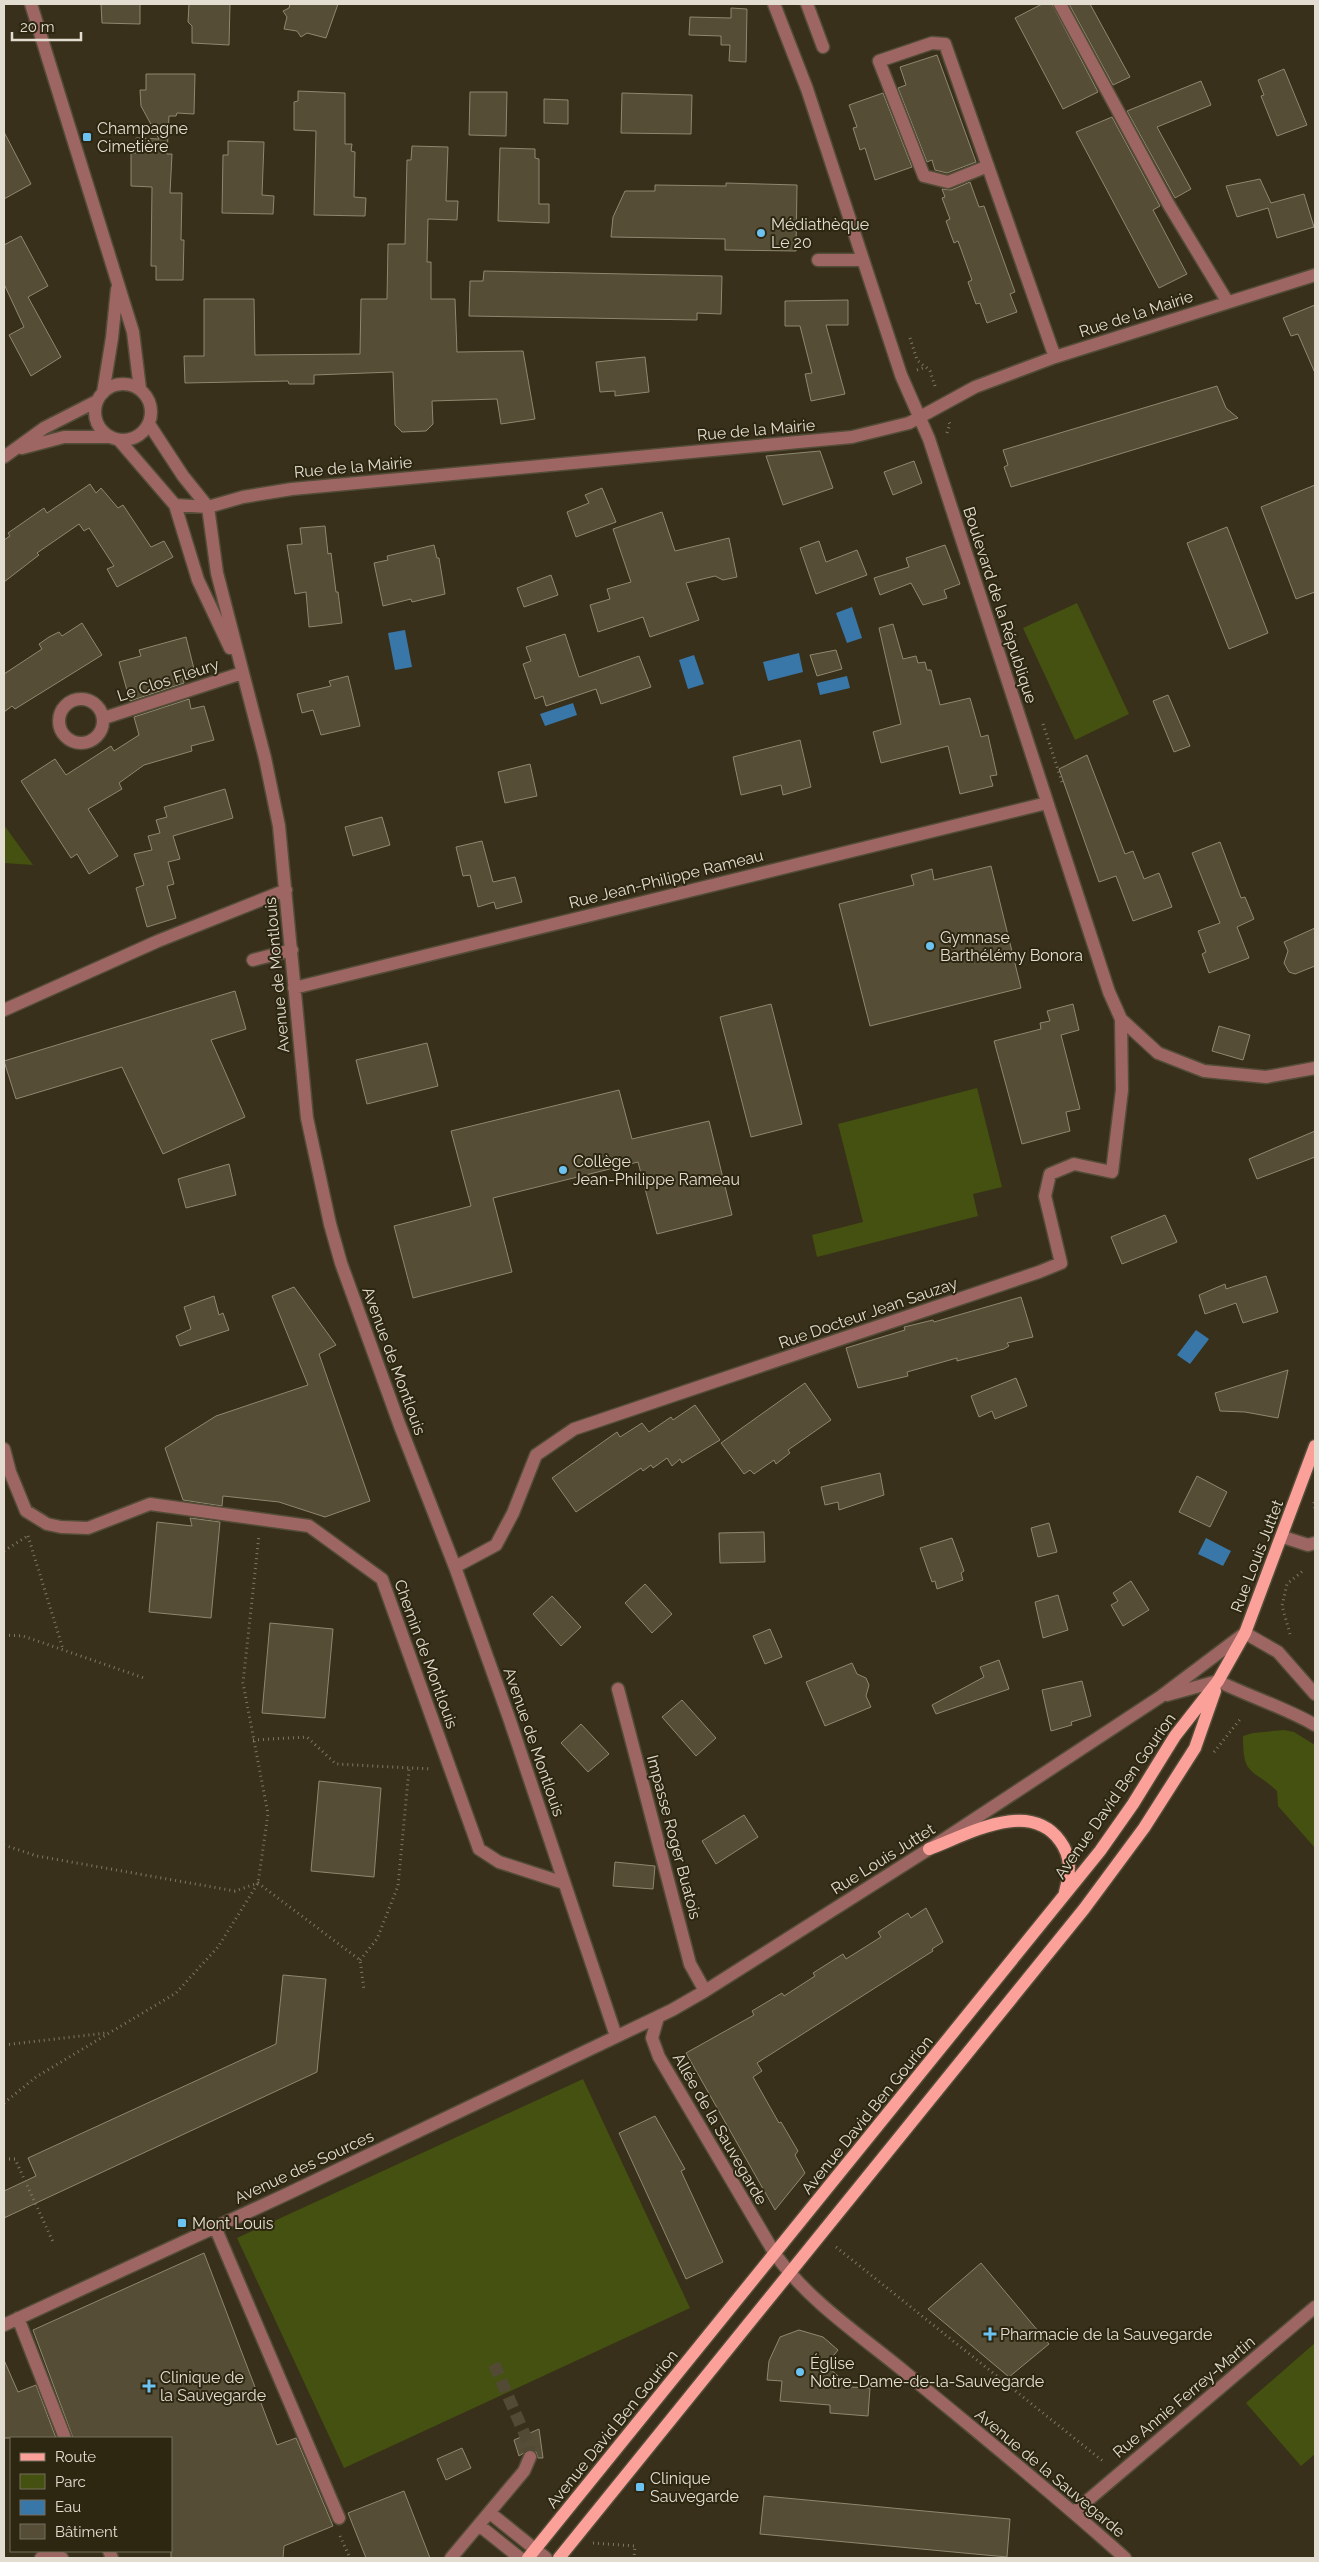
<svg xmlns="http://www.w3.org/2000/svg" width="1319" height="2562" font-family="Raleway,sans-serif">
<rect width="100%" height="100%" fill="#38301a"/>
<!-- green -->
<path fill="#445110" d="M1077,603l52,111 -54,26 -52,-112z
M4,825l29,40 -29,-2z
M977,1088l25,99 -29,7 5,22 -161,41 -5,-22 51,-13 -25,-98z
M1284,1730l10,2 21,13v103l-37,-42 -1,-15c-26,-24 -34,-14 -34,-55l10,-3z
M583,2079l107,229 -346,160 -107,-230z
M1315,2343v111l-14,12 -55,-63z"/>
<!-- water -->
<path fill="#3977a8" d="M852,607l10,31 -15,5 -11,-30z
M405,630l7,37 -17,3 -7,-37z
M799,653l4,19 -35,9 -5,-19z
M694,655l10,29 -16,5 -9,-29z
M847,676l3,12 -30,7 -3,-12z
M573,703l4,12 -32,11 -5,-12z
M1196,1330l13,9 -19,25 -13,-9z
M1206,1538l25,13 -8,15 -25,-12z"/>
<!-- building -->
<path fill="#554d36" stroke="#8f876e" d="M101,4h39v20l-38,-1z
M189,4h41l-1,41 -37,-2v-17l-4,-4z
M290,4h48l-12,34 -19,-5 -6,4 -4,-6 -13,-2 3,-12 -4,-6 6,-3z
M1042,4h10l46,88 -35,17 -48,-91z
M1069,4h21l40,73 -17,8z
M731,8l16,1 -1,53 -17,-1 1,-16h-9v-9l-32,-1 1,-18 41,1z
M937,55l39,107 -29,11 -12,-3 -3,-10 -5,2 -29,-74 8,-3 -6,-18z
M1284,69l23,56 -30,11 -16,-40 3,-1 -6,-15z
M146,74h49l-1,40 -17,-1 -1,3h-7l-2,38h5l-2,39h12l-1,47h3l-1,40h-27v-14h-5l1,-79 -21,-1v-33h5v-15l23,1 -18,-33 -1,-16h6z
M1201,81l10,24 -54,22 34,62 -16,9 -48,-87z
M298,91l47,2v51h7l-1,7 4,1 -1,45 12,1 -1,18 -51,-1 2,-84 -22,-1v-28l4,-1z
M470,92h37l-1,44 -37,-1z
M622,93l70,2 -1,39 -70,-1z
M883,93l29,74 -37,13 -10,-32 -5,2 -7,-22 4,-1 -8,-22z
M544,99l24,1v24l-24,-1z
M1112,117l48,89 -7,4 34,64 -28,14 -83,-156z
M4,132l27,52 -27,15z
M228,141l36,1 -2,53 12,1 -1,18 -51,-1 1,-58h5z
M412,146l36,1 -2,54h12l-1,19 -29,-1 -1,43h4v37h24l2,53 66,-1 12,68 -34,5 -4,-25 -65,2 1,23 -7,7 -24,1 -7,-7 -2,-53 -79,3v9h-25l-1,-3 -103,2 -1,-27h20v-57h50l1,56 105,-1 1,-55h26l1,-55h17l2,-84h4z
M500,148l35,1v9l4,1v45h10v19l-51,-2z
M1260,179l11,24 33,-9 10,33 -37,11 -9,-30 -31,9 -11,-31z
M970,182l9,25 5,-1 31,86 -5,2 7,18 -30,11 -7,-20 -4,1 -8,-22 4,-2 -14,-39 -4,2 -8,-22 4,-2 -8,-21 3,-1 -3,-8 9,1z
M726,183l71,2 -1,66 -71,-1v-11l-114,-2 2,-20 12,-26h30v-6l71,1z
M21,236l27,50 -20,11 33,60 -30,19 -22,-41 15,-8 -20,-43v-39z
M484,271l238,5 -1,38 -24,-1v7l-228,-4 1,-35h13z
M848,300v25h-22l19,69 -34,7 -6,-27 7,-1 -12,-47h-15v-25z
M1315,305v68l-17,-39 -7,2 -8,-18z
M645,357l4,35 -34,4v-5l-15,1 -4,-30z
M1217,386l9,22 12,10 -227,69 -7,-20 4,-2 -5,-15z
M820,451l13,37 -50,17 -17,-49z
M914,461l8,22 -29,12 -9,-23z
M90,484l6,9 5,-5 17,20 5,-3 28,42 13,-6 9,16 -56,30 -10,-18 7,-3 -25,-38 -5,3 -5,-7 -42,29 2,2 -35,27v-42l6,-4 -2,-3 36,-25 3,5z
M1315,485v107l-19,7 -35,-92z
M602,488l14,34 -40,15 -9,-25 22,-9 -4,-8z
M662,512l13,39 54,-13 8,39 -14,3 -8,-4 -29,7 13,37 -49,17 -7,-20 -45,15 -8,-27 20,-6 -3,-10 24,-7 -18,-53z
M325,526l3,28 3,-1 5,39h2l4,31 -33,4 -3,-35 -11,2 -8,-49 15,-1 -2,-16z
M1227,527l41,106 -39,16 -42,-106z
M819,541l7,21 31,-12 10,25 -51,19 -16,-46z
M434,545l3,13h2l6,36 -33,8 -1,-3 -28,7 -9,-43 14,-3 -1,-4z
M945,545l15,39 -16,6 3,8 -24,7 -12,-22 -31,12 -6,-17 35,-11 -3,-9z
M551,575l7,20 -34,12 -7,-19z
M82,623l20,32 -87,54 -3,-3 -8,6v-38l38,-25 -3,-5 10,-7 10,-5 3,4z
M893,624l10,35 13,-3 2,7 7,-1 2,8h4l9,35 30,-7 11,39 7,-2 9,40 -7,1 3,10 -33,8 -12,-48 -67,17 -8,-31 28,-8 -22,-96z
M565,634l14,43 60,-21 12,31 -50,17 -5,-15 -50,17 -3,-10 -8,3 -12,-35 8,-3 -5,-14z
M186,637l8,32 -13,3 3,11 -54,18 -11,-39 22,-6 -2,-6z
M836,650l6,19 -25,7 -7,-21z
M348,676l12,50 -39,9 -8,-25 -11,3 -5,-19 34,-8 -2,-5z
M1168,695l22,51 -16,6 -21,-51z
M189,699l2,10 13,-3 10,34 -23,6 1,5 -48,14 -25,18 3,6 -34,20 30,47 -29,18 -12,-20 -6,4 -50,-77 34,-22 11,16 45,-29 3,5 25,-16 -5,-18z
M800,740l11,47 -28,8 -2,-10 -40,10 -8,-38z
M1087,755l38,99 8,-3 11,28 15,-6 13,34 -39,14 -17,-45 -17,6 -40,-113z
M530,764l7,32 -32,7 -7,-31z
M225,789l8,29 -60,18 7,23 -12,3 6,22 -7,2 9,32 -29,9 -11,-39 8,-3 -10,-31 18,-4 -4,-14 12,-3 -4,-13 11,-3 -3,-10z
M382,817l8,28 -37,11 -8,-29z
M482,841l11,41 22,-5 7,25 -26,7 -2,-7 -16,5 -8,-32 -7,1 -7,-29z
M1220,842l21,56 4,-1 9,22 -17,8 12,31 -40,15 -7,-19 4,-2 -8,-21 22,-8 -28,-70z
M991,866l30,122 -151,38 -31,-122 75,-19 -3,-10 21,-6 2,11z
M1315,928v38l-20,8 -6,-2 -5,-9 4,-12 -4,-9z
M235,991l11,38 -35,11 34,77 -82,37 -41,-87 -106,32 -12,-38z
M771,1004l31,120 -51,13 -31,-120z
M1073,1004l6,26 -18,5 19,74 -14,3 4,19 -48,13 -28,-103 47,-12 -1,-6 10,-2 -3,-10z
M1219,1026l31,9 -7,25 -31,-9z
M427,1043l11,43 -71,18 -11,-44z
M619,1090l13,49 77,-18 23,94 -75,19 -19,-72 -145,36 19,74 -99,26 -19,-72 77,-20 -20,-75z
M1315,1131v26l-58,22 -8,-20z
M229,1164l7,31 -50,13 -8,-29z
M1165,1215l12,27 -55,22 -11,-27z
M1266,1276l12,36 -35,11 -7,-20 -31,11 -6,-19 26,-11 1,5z
M294,1287l42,58 -17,9 51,147 -45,16 -46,-15 -56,-6 -1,10 -39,-6 -18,-52 51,-32 92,-31 -36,-89z
M214,1296l5,19 4,-2 6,17 -49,16 -4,-10 15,-7 -7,-22z
M1021,1297l12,40 -26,6 2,3 -5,3 -47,12v-3l-50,14 1,4 -50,12 -12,-40 59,-18 -1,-3 29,-7 1,2z
M1288,1370l-10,48 -33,-6 -25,-1 -5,-18z
M1016,1378l11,28 -32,13 -3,-8 -13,6 -8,-21z
M805,1383l26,37 -43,30 2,3 -14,11 -2,-4 -20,14 -4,-4 -6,4 -23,-31z
M695,1405l25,35 -38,23 -2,-4 -8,7 -5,-8 -14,10 -2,-3 -8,6 -2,-3 -65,44 -24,-34 65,-46 3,5 22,-14 7,9 22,-15 2,3z
M880,1473l4,22 -45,15 -1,-8 -13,3 -4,-18z
M1197,1476l30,16 -17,35 -31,-15z
M190,1518l30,4 -9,96 -62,-6 8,-90 35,4z
M1049,1523l8,29 -19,5 -7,-29z
M764,1532l1,30 -45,1 -1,-30z
M952,1538l12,33 -3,2 2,7 -26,9 -2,-8 -3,1 -12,-34z
M1131,1581l18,29 -26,16 -12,-21 7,-4 -5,-8z
M645,1584l27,30 -20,19 -27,-30z
M1058,1595l10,35 -25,8 -8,-36z
M552,1596l29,31 -20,19 -28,-32z
M270,1623l63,6 -8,89 -63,-5z
M770,1629l12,28 -17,7 -12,-28z
M999,1660l10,29 -73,25 -4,-9 52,-28 -4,-10z
M852,1663l5,11 9,4 3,7 -3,11 5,11 -46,19 -19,-44z
M1082,1681l9,35 -20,6 1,3 -21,6 -9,-41z
M682,1700l34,38 -20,18 -34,-39z
M581,1724l28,30 -21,18 -27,-29z
M319,1781l62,7 -7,89 -63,-6z
M744,1815l14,22 -42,27 -14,-23z
M615,1862l40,4 -2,23 -40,-3z
M926,1908l17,34 -11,7 1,2 -176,112 5,8 -9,6 26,46 2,-1 17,29 -3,4 10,18 -30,37 -89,-157 68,-38 -2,-4 30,-18 2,3 31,-20 -2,-3 30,-19 3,5 35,-22 -3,-5 20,-13 10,-6 3,5z
M283,1975l43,4 -9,93 -313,146v-27l32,-15 -8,-18 248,-114z
M655,2116l30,53 -4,2 42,91 -37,17 -67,-146z
M204,2253l73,192 19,-7 37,88 -49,20 -1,12h-112v-120h-98l-40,-108z
M981,2263l68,81 -40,33 -81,-68z
M799,2330l24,7 15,13 -12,15 24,22 20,1 -2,28 -38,-3v-8l-50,-4 2,-20 -15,-1 2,-19 11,-24z
M4,2360l14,32 18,-7 20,53h-52z
M539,2429l4,29h-5l-2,-6 -6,-3 -11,7 -5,-16z
M462,2448l9,20 -25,12 -9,-21z
M404,2491l26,67h-64l-18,-45z
M764,2496l246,23 -3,38 -247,-23z"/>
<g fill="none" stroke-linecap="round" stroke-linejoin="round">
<!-- minor-tunnel -->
<path stroke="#524a35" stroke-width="12" stroke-dasharray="12 6" stroke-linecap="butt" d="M494,2364l34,78 2,15"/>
<!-- minor casing -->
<g stroke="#534c37" stroke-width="15">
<path id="minor" d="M31,4l102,328 7,57
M774,4l33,85 94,286 28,64 180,553 12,27 37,34 46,18 62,6 49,-9
M807,4l16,43
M1060,4l109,201 58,96
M988,166l-40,16 -24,-6 -45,-115 53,-18 13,1 106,302 4,11
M818,260h44
M95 412a28 28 0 1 1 56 0a28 28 0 1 1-56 0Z
M103,393l9,-55 5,-49
M149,424l34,52 25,31 9,66 48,185 14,68 28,292 23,106 11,39 59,163 55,141 54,151 107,318
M119,440l56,65 23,75 32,68
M22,448l42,-11h47
M4,457l40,-29 53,-27
M175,505l33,2 35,-10 49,-8 560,-52 57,-14 66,-36 80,-30 260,-82
M59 721a22 22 0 1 1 44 0a22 22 0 1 1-44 0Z
M104,718l138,-45
M253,960l39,-10
M294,988l753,-185
M4,1010l154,-69 128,-51
M4,1449l6,23 16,39 21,13 14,3 27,1 62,-24 159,22 73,53 97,270 20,13 65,21
M1283,1537l25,8 7,-2
M455,1567l41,-22 17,-32 23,-58 38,-26 465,-157 22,-9 -16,-67 5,-22 24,-10 38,8 10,-82 -1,-71
M618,1689l72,275 15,27
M1167,1695l51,-14c32,16 66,26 97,44
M658,2017l-6,21 7,19 116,197c32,45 82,79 125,114 76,63 152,124 225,190
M215,2227l124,291
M18,2318l47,120
M4,2325l283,-131 385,-184 33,-19 224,-142 231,-152 85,-64 33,19 37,42
M1074,2512l241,-205
M490,2513l56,45
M480,2526l40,32
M109,2551l3,7
M41,2558l12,-4 9,4
M451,2558l73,-87 6,-14"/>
</g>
<!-- major casing -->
<g stroke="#534c37" stroke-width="15">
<path id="major" d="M929,1849c38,-14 100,-51 131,-8 12,16 10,32 5,51
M528,2558l572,-707 33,-47 42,-68 43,-55 27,-48 70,-187
M559,2558l525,-649 60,-81 51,-80 20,-57"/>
</g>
<!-- path -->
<path stroke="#7f7866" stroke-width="3" stroke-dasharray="1 4" stroke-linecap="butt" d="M910,338l7,22 8,7
M917,370l9,-3 4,4 6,18
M947,433l3,-9 -2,-4
M1043,724l19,58
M1314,1502l1,7
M28,1536l35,113
M4,1551l25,-16
M1290,1634l-8,-28 5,-22 17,-14
M4,1635l19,1 121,42
M253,1740l54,-3 29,27 96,5
M1214,1752l28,-35
M4,1845l33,11 198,35 23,-8 102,77 4,30
M360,1960l17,-21 21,-53 11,-117
M4,2045l102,-12
M4,2103l32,-26 140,-84 42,-46 40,-64 10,-69 -25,-131 16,-148
M4,2159h11l39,85
M836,2247l268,215
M340,2536l10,22
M593,2543l42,3 -1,12"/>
<!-- minor -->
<use href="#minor" stroke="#9d6662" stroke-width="12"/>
<!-- major -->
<use href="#major" stroke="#fba19a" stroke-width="12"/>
</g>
<!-- markers -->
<g fill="#6cc3f2" stroke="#2d2610" stroke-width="2">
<rect x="82" y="132" width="10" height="10" rx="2.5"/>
<circle cx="761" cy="233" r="5"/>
<circle cx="930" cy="946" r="5"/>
<circle cx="563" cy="1170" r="5"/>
<rect x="177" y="2218" width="10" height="10" rx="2.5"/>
<path d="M987.5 2326.5h5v5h5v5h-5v5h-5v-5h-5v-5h5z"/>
<circle cx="800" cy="2372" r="5"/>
<path d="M146.5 2378.5h5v5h5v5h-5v5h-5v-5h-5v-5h5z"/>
<rect x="635" y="2482" width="10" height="10" rx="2.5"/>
</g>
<g text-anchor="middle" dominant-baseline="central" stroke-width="4" stroke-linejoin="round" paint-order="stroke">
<!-- poi labels -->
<g font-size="16" fill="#e2ddd0" stroke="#2d2610" text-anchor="start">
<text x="97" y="128">Champagne<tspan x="97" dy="18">Cimetière</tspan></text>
<text x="771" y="224">Médiathèque<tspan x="771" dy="18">Le 20</tspan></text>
<text x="940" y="937">Gymnase<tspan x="940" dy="18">Barthélémy Bonora</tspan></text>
<text x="573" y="1161">Collège<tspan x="573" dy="18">Jean-Philippe Rameau</tspan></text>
<text x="192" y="2223">Mont Louis</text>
<text x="1000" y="2334">Pharmacie de la Sauvegarde</text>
<text x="810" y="2363">Église<tspan x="810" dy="18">Notre-Dame-de-la-Sauvegarde</tspan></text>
<text x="160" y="2377">Clinique de<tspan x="160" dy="18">la Sauvegarde</tspan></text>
<text x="650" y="2478">Clinique<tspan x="650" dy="18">Sauvegarde</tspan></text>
</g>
<!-- street labels -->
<g font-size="16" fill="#e2ddd0" stroke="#2d2610">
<text transform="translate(1136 314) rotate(-18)">Rue de la Mairie</text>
<text transform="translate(756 430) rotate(-5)">Rue de la Mairie</text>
<text transform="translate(353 467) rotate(-5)">Rue de la Mairie</text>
<text transform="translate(1000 605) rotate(72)">Boulevard de la République</text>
<text transform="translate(168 680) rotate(-18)">Le Clos Fleury</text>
<text transform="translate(666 879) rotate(-14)">Rue Jean-Philippe Rameau</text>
<text transform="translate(277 975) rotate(-95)">Avenue de Montlouis</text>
<text transform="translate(868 1313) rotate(-19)">Rue Docteur Jean Sauzay</text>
<text transform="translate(394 1361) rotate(70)">Avenue de Montlouis</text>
<text transform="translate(1257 1556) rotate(-69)">Rue Louis Juttet</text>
<text transform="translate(426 1654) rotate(70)">Chemin de Montlouis</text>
<text transform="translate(534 1742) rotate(71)">Avenue de Montlouis</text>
<text transform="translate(1115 1796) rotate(-55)">Avenue David Ben Gourion</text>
<text transform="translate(674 1837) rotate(75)">Impasse Roger Buatois</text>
<text transform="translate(883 1859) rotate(-32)">Rue Louis Juttet</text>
<text transform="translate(867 2115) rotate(-51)">Avenue David Ben Gourion</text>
<text transform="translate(720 2129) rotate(60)">Allée de la Sauvegarde</text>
<text transform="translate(304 2167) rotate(-25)">Avenue des Sources</text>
<text transform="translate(1184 2397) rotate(-40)">Rue Annie Ferrey-Martin</text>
<text transform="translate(612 2429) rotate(-51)">Avenue David Ben Gourion</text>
<text transform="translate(1050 2473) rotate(40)">Avenue de la Sauvegarde</text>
</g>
</g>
<!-- border -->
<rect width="1319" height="2562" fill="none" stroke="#e2ddd0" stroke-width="10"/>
<!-- legend -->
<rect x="10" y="2437" width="162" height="115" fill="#2d2610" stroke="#756f5d"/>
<rect x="20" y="2453" width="25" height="8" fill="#fba19a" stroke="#756f5d"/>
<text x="55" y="2462" font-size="15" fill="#e2ddd0">Route</text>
<rect x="20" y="2474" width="25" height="15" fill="#445110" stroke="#756f5d"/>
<text x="55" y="2487" font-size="15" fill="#e2ddd0">Parc</text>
<rect x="20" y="2500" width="25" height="15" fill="#3977a8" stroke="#756f5d"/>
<text x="55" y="2512" font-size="15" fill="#e2ddd0">Eau</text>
<rect x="20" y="2524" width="25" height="15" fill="#554d36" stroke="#756f5d"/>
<text x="55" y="2537" font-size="15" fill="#e2ddd0">Bâtiment</text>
<!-- scale -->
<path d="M12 32v8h69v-8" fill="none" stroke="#e2ddd0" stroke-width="2.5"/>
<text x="20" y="32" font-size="15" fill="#e2ddd0" stroke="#2d2610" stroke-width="4" paint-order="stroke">20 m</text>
</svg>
